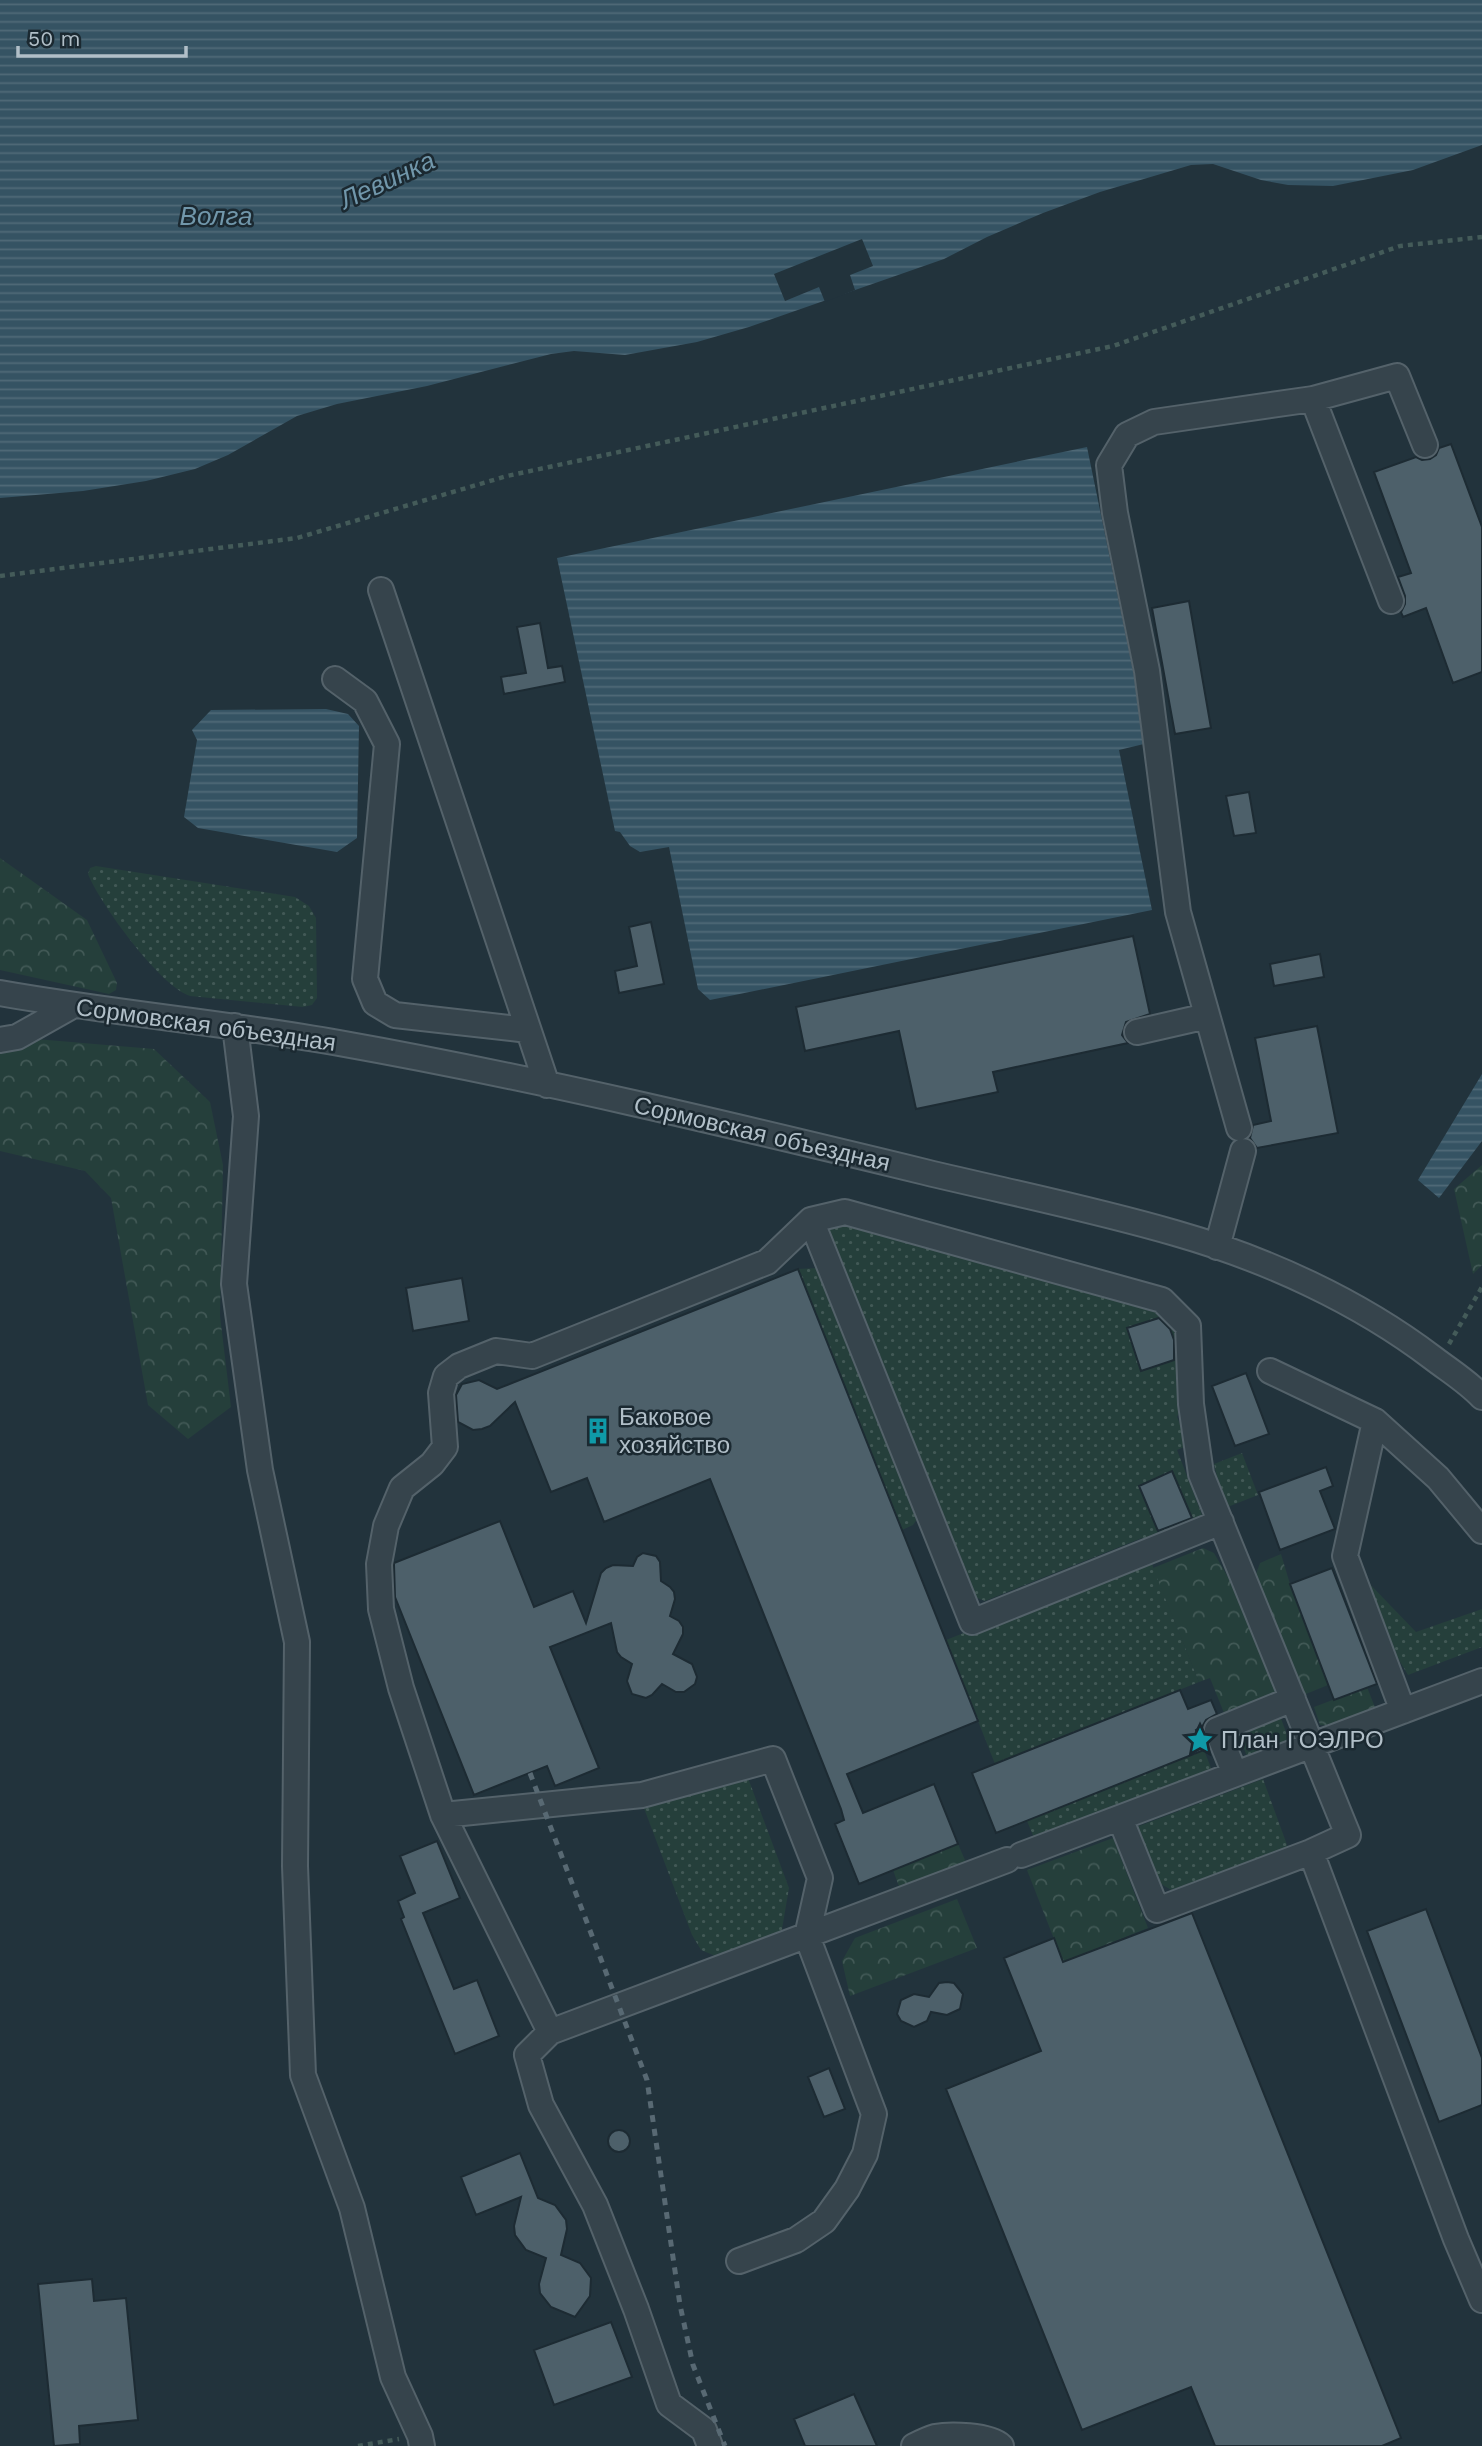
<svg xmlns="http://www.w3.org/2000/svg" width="1482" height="2446" font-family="'Work Sans',sans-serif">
<defs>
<pattern id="grass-dots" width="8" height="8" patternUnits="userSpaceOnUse" patternTransform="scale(1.75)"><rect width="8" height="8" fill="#253f3b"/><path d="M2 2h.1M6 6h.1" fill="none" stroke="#425956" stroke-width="1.8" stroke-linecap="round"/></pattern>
<pattern id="forest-crowns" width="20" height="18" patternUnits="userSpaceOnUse" patternTransform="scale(1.75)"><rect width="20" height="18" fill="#253f3b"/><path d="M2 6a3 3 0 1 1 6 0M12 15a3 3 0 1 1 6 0" fill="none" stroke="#425956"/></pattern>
<pattern id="water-rules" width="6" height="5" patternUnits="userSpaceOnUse" patternTransform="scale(1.75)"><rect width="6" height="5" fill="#355363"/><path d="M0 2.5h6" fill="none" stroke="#506a78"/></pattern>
</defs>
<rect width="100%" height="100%" fill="#22333c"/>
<!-- grass -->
<path fill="url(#grass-dots)" d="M96,866l199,31 14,9 7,12 1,80 -5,7 -9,2 -113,-11c-30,-10 -90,-92 -102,-122l2,-6z
M846,1221l304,84 32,21 3,73 -8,18 12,28 -12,5 27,70 -59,24 -3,-6 -157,63 -18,-7 -142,-357 8,-13z
M817,1268l11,9 94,235 -9,13 -11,5 -104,-261z
M1242,1453l16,42 -33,13 -11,-44z
M1150,1559l49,123 -204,82 -49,-124z
M1364,1578l52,54 66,-23v38l-74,28 -32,-53z
M1279,1713l11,30 -42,16 -12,-31z
M1204,1750l9,23 -178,67 -8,-19z
M748,1778l41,110 -8,47 -61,23 -19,-8 -9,-15 -50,-132 93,-20z
M1263,1779l27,74 -110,42 -26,-15 -20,-52z"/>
<!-- forest -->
<path fill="url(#forest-crowns)" d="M0,858l87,62 30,63 -1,7 -7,4 -109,-24z
M0,1036l154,13 56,53 13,63 -3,151 11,91 -43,32 -40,-34 -37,-207 -26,-27 -85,-20z
M1482,1165v100l-9,9 -19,-85z
M1203,1548l11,5 22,38 42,106 -52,21 -16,-40 -11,4 -46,-114z
M1281,1554l9,30 38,101 -27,11 -47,-116 6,-17z
M1367,1687l9,23 -44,16 -12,-1 -6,-18z
M1113,1838l35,90 -85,34 -36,-92z
M958,1844l10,23 -67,25 -8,-22z
M957,1899l20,49 -127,48 -8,-35 13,-23z"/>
<!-- water -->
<path fill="url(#water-rules)" d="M0,0h1482v145l-69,25 -80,16 -45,-1 -27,-5 -48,-16 -22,1 -91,27 -57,21 -56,24 -43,22 -195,68 -52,15 -72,13 -51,-4 -23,3 -124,32 -90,18 -40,12 -69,39 -33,14 -49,12 -63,10 -83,7z
M1087,447l61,296 -29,7 33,160 -442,90 -12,-11 -29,-142 -29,5 -10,-6 -10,-14 -5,-1 -58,-273z
M326,709l22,5 11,12 -2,112 -20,14 -139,-24 -14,-11 13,-77 -5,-10 19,-20z
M1482,1074v67l-43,57 -21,-18z"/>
<!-- pier -->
<path fill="#22333c" d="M862,239l11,27 -23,9 5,15 -30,12 -6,-15 -34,14 -11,-27z"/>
<!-- building -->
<path fill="#4d606a" stroke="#1d2b33" stroke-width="2" d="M1451,444l31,83v145l-29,11 -27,-75 -23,9 -2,-5 4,-8v-8l-7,-19 13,-4 -37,-101 42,-15 6,3 8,-1 6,-4 3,-7z
M1189,601l22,127 -36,6 -23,-126z
M540,623l8,45 14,-2 3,16 -61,12 -3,-17 25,-4 -9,-46z
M1249,792l7,41 -22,3 -8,-40z
M651,922l13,62 -45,9 -4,-22 22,-5 -8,-39z
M1133,936l17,78 -24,8 -4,13 6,8 -135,29 5,20 -82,17 -17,-78 -94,20 -9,-44z
M1320,954l4,23 -50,9 -4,-22z
M1317,1026l21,107 -81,15 -7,-10 3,-13 18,-4 -16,-83z
M798,1269l180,452 -131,53 16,39 71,-29 24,60 -99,40 -24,-60 9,-4 -3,-11 -131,-330 -106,43 -17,-44 -36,14 -36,-90 -25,24 -8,3 -9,1 -15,-8 -2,-27 6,-11 17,-4 18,9z
M462,1278l7,43 -56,10 -7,-43z
M1159,1318l11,11 4,11v20l-33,11 -14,-43z
M1246,1373l23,61 -34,12 -23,-60z
M1326,1467l7,19 -13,5 15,38 -55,21 -21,-58z
M1172,1471l20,47 -34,13 -19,-45z
M500,1521l34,86 39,-16 13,32 15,-50 5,-5 7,-3 20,1 4,-9 6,-4 13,3 4,6 1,19 9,6 4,5 1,7 -5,17 9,5 4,6v7l-10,20 19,10 5,13 -2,7 -11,8h-8l-14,-8 -10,11 -6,3 -14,-4 -5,-13 5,-17 -11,-7 -4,-5 -6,-29 -61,24 49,121 -44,18 -8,-20 -73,29 -79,-198 -1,-32v-2z
M1332,1568l45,116 -43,16 -44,-116z
M1180,1690l8,19 23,-9 6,14 -11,6 -4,7 -6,3 8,20 -208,83 -24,-60z
M437,1841l23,57 -37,15 31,76 23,-9 22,56 -44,18 -54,-135 3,-2 -6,-16 17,-8 -15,-37z
M1426,1909l56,149v47l-43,17 -72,-191z
M1192,1913l209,525 -19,8h-167l-24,-59 -109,43 -136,-341 95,-38 -37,-93 50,-20 9,24z
M947,1982l7,1 9,11 -3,15 -13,6 -16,-3 -4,9 -13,6 -13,-6 -4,-7 4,-14 13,-6 15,3 10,-14z
M829,2068l16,41 -21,8 -16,-40z
M608 2141a11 11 0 1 1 22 0a11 11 0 1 1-22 0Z
M520,2153l18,45 17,7 11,15 1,9 -6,26 19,8 11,15 -1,18 -15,21 -24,-10 -11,-14 -1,-9 7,-26 -20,-8 -11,-15 -1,-9 7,-29 -45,18 -15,-38z
M92,2279l2,22 32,-3 12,122 -59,6 1,18 -26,2 -16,-162z
M611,2322l21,55 -78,28 -20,-55z
M854,2394l23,52h-72l-11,-27z"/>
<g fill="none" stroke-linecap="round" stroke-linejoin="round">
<!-- minor casing -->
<g stroke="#54626a" stroke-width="28">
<path id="minor" d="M1313,399l78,202
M381,590l166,495
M335,679l30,22 22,43 -22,235 10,24 20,12 133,15
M0,993c113,20 227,30 339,50 197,35 392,82 586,129 83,20 168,37 250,61 91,26 183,68 258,125 17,13 35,24 49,39
M235,1026l11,90 -12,168 26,186 37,172 -2,224 8,209 49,133 41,169 27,59 2,10
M1137,1032l70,-16
M0,1040l17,-3 55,-31
M1239,1128l-61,-216 -31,-241 -32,-158 -6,-48 18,-30 27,-13 159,-23 84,-23 28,69
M811,1220l161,402 249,-100
M1217,1247l26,-96
M1270,1371l105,50 63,57 44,53
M1375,1421l-30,135 58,155
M1235,1774l-18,-44 76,-31
M443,1815l199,-20 131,-36 47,119 -13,58 67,178 -9,40 -18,35 -23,32 -28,19 -57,21
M1311,1852l145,387 26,61
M1021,1855l461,-174
M550,2032l-107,-217 -42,-127 -20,-79 -2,-45 7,-38 16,-38 30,-24 13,-17 -4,-54 5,-17 13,-10 37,-15 36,5 235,-94 44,-42 34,-8 317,88 26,26 3,78 10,70 147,361 -37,17 -154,58 -37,-92
M710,2446l-6,-16 -35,-26 -33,-95 -41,-104 -54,-100 -14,-50 23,-23 457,-172
M914,2446c6,-3 14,-7 21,-9 15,-3 54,-2 66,9"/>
</g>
<!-- path -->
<path stroke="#445b59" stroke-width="4.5" stroke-dasharray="5 5" stroke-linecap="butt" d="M0,576l297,-38 210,-62 606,-130 287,-100 82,-9
M1449,1344l33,-57
M358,2446l41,-7"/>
<!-- minor -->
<use href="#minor" stroke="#36444c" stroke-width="24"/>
<!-- rail -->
<path stroke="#586973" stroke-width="5" stroke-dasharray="7 7" stroke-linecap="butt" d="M530,1773l117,307 33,225 13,60 32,81"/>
</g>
<!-- icons -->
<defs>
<g id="building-bare" transform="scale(2.1)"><path d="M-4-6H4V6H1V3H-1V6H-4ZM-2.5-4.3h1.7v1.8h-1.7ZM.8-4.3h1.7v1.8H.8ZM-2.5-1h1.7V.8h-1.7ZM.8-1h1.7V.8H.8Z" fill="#0f9aa8" stroke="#1b2931" stroke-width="2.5" paint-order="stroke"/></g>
<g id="sight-bare" transform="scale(2.1)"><path d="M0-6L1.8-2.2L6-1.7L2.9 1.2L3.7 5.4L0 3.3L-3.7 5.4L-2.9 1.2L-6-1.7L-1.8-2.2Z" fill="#0f9aa8" stroke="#1b2931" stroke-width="2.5" paint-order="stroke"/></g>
</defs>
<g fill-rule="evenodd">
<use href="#building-bare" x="598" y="1431"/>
<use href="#sight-bare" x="1200" y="1740"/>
</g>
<g text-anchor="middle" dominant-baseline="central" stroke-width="5" stroke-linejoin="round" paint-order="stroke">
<!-- street labels -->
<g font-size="24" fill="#b1bfc8" stroke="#1b2931">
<text transform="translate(206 1025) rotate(8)">Сормовская объездная</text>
<text transform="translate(762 1134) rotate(13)">Сормовская объездная</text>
</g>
<!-- poi labels -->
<g font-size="24" fill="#b1bfc8" stroke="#1b2931" text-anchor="start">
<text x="619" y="1417">Баковое<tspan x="619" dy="28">хозяйство</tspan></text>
<text x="1221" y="1740">План ГОЭЛРО</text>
</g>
<!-- water labels -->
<g font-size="26" font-style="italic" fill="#7197ab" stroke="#1b2931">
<text transform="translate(387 180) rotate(-25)">Левинка</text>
<text x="216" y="216">Волга</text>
</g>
</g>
<!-- scale -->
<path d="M18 46v10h168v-10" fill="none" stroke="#b1bfc8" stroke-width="3.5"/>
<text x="28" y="46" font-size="21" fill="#b1bfc8" stroke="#1b2931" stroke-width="5" paint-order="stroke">50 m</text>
</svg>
